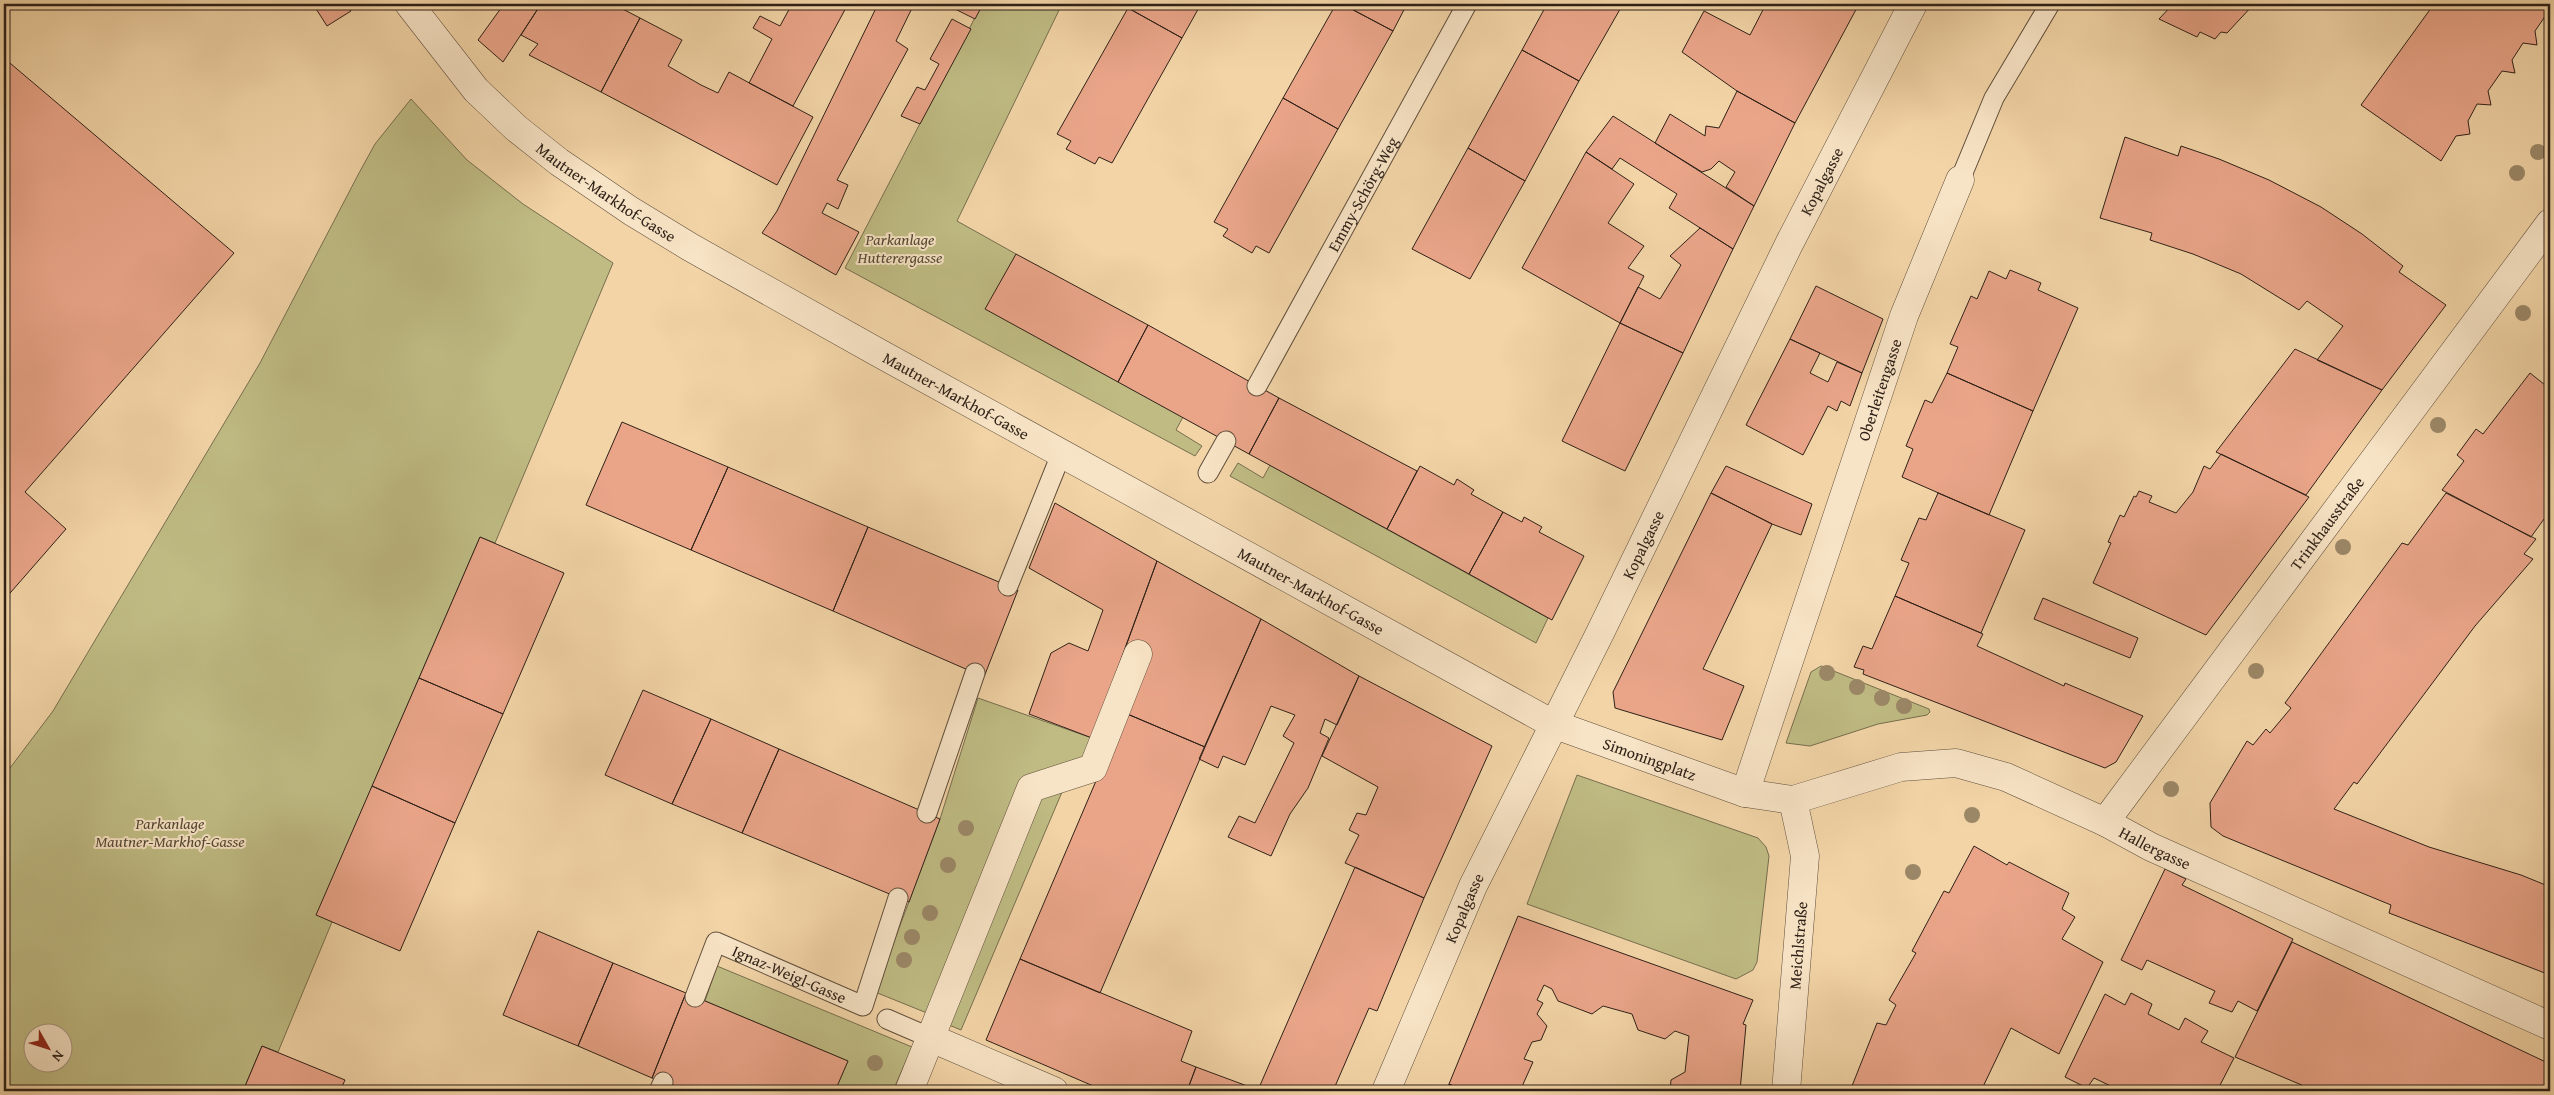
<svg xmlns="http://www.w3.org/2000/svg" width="2554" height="1095" font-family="'Gentium Book Plus',serif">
<rect width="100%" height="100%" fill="#f2d4a6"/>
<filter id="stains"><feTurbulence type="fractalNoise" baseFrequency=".004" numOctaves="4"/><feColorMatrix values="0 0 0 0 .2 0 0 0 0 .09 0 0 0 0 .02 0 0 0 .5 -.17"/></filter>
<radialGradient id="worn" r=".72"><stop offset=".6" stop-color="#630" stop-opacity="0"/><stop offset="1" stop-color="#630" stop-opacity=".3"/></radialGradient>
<!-- green -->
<path fill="#bfbb83" stroke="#776e4e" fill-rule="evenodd" d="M982,4h80l-105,217 59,33 167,163 -7,13 26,16 -7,10 -350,-188z
M411,99l56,61 56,44 90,59 -118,280 -15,-6 -163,377 15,8 -54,130 -16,-6 -19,45h-239v-315l49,-65 207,-348 99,-190 16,-29zM32,1032h30v30h-30z
M1238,463l25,15 7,-13 278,153 -12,25 -306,-167z
M1821,666l108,43 1,3 -3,3 -49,9 -68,22 -24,-3 25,-71z
M978,698l114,40 -7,23 -45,17 -11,-4 -102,239 -52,-21 65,-173z
M1577,775l181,63 8,9 3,9 -12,106 -4,8 -17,9 -209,-75z
M1065,785l-104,245 -12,-5 86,-229z
M717,966l195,81 -19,44h-58l13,-30 -143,-60z"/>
<!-- building -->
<path fill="#eaa589" stroke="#2f2118" d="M313,4h33l5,7 -24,15z
M504,4h37l-38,58 -25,-22z
M541,4h72l27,14 -39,74 -72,-37 9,-11 -17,-9z
M792,4h56l-55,102 -44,-23 23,-44 -19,-11 7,-12 20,10z
M878,4h36l-18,37 12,8 -71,131 11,5 -10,24 -11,-6 -5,10 37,19 -23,43 -74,-42 15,-22z
M945,4h38l-8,15z
M1131,4h70l-19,34 -54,-30z
M1336,4h6l51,27 -55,98 -55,-31z
M1342,4h65l-14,27z
M1547,4h76l-44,77 -57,-31z
M1766,4h93l-64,119 -58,-32 -55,-39 22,-41 46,24z
M2173,4h81l-27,29 -6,-1 -6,7 -15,-7 -3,5 -38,-18z
M2434,4h116v12l-4,-1 -11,16 2,14 -14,-2 -11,17 3,13 -13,-2 -14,20 3,14 -14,-1 -9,17 2,13 -14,2 -15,25 -80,-56z
M1128,8l54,30 -70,125 -13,-6 -4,7 -29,-15 5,-8 -14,-7z
M640,18l42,22 -14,26 33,19 17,8 11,-21 84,45 -36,68 -176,-93z
M952,19l19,10 -51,95 -19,-8 16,-29 8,3 14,-26 -9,-5z
M1522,50l57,31 -54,100 -57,-33z
M4,58l230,195 -209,239 41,37 -62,71z
M1737,91l58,32 -41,83 -28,-19 9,-15 -16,-11 -8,8 -9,3 -47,-29 15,-29 35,22 1,-10 13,2z
M1283,98l55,31 -69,124 -13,-7 -4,7 -29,-17 5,-7 -14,-7z
M1613,116l141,90 -21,43 -64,-41 8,-14 -57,-36 -8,11 -26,-17z
M2125,137l53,19 3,-10 38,13 50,21 52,27 41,27 41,32 -4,6 47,33 -64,85 -65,-30 26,-34 -36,-25 -8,9 -58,-36 -48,-20 -43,-14 2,-7 -52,-15z
M1468,148l57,33 -55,98 -58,-30z
M1586,152l48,32 -26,39 36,23 -16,22 16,8 -24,47 -98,-55z
M1700,228l33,21 -50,104 -63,-30 18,-36 22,12 21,-34 -11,-9z
M1016,254l132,71 -30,57 -133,-73z
M2010,270l31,13 -3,7 40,18 -45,103 -86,-38 11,-26 -8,-3 21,-48 6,3 12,-28 17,8z
M1816,286l67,33 -21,54 -72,-34z
M1620,323l63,30 -58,118 -63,-30z
M1148,325l131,73 -30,56 -131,-72z
M1790,339l30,14 -10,20 18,9 9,-20 25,11 -12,33 -9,-5 -4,10 -9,-5 -25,49 -57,-30z
M2295,349l87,41 -76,105 -90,-43z
M1947,373l86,38 -44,104 -87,-38 11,-28 -7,-3 19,-46 7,3z
M2530,373l20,16v126l-4,6 -2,-2 -13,18 -89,-47 22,-29 -7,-6 19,-26 7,5z
M1279,398l138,73 -30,58 -138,-75z
M622,422l106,45 -37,83 -105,-45z
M2221,454l88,43 -103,138 -113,-52 18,-40 -3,-1 12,-27 4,2 10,-21 2,1 3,-6 13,5 -3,6 27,11 17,-21 11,-26 6,3z
M1420,466l34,19 3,-6 17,11 -3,4 32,18 -34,62 -82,-45z
M1726,466l86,38 -11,31 -29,-11 -61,-31z
M728,467l140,60 -35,84 -142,-61z
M1711,493l61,31 -69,145 41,17 -22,54 -107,-32 -2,-16z
M1938,493l87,37 -44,103 -86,-37 14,-33 -8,-3 18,-42 7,2z
M2446,493l90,46 -12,15 9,5 -58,67 -118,158 -3,-2 -20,27 95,38 92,28 27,11 -4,9 6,2v78l-161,-62 2,-8 -168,-69 -12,-9 -1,-24 37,-62 6,4 13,-16 4,4 21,-25 -6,-5 117,-160 6,2z
M1055,503l102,58 -65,177 -63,-24 22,-61 18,-10 19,8 15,-41 -74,-42z
M1503,512l19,10 2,-5 18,10 -3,5 45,24 -32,64 -83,-46z
M868,527l150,63 -34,87 -151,-66z
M480,537l84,36 -61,141 -84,-36z
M1157,561l104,58 -56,128 -80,-34 13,-59 -12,-8z
M1895,596l88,38 -6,12 87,40 1,-3 78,33 -27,46 -11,6 -242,-94 1,-4 -10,-3 9,-21 9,3z
M2043,598l95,40 -8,20 -96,-39z
M1261,619l98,57 -22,49 -12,-6 -5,14 9,5 -21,50 -18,26 -19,42 -43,-19 11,-21 16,7 39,-80 -11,-7 12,-21 -24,-9 -26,59 -22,-9 -5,12 -19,-9z
M1359,676l133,70 -68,152 -79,-35 14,-28 -10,-5 8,-17 9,2 12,-28 -56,-31z
M419,678l84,36 -48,109 -83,-37z
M643,690l68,29 -39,85 -67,-29z
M1125,713l80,34 -105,246 -80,-34z
M711,719l68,30 -37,84 -70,-29z
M779,749l161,70 -31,83 -167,-69z
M372,786l83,37 -55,128 -84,-36z
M1974,846l33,19 2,-3 60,31 -7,16 13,8 -13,22 41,23 -44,92 -48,-26 -30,63h-131l27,-68 9,2 10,-20 -7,-5 27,-47 -4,-2 32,-60 5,2z
M1355,867l69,31 -47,113 -8,-3 -36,83h-146l9,-24 62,23z
M2165,869l21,10 -4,6 111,54 -36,72 -19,-10 -6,11 -23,-9 6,-12 -68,-31 -5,10 -21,-10z
M1518,916l235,84 -10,24 3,1 -6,66h-70l1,-11 14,-8 4,-36 -14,-5 -10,8 -27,-9 -6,-16 -29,-8 -11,8 -34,-13 -6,-12 -8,-4 -7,15 6,3 -6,11 10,12 -6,14 -9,2 -8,17 9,3 -13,29h-55l-16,-7z
M538,931l75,32 -35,83 -75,-31z
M2292,942l258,122v27h-234l-81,-34z
M1020,959l172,72 -11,30 15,6 -9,24h-82l-119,-51z
M613,963l73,30 -34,85 -74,-32z
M686,993l162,68 -13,30h-150l-33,-13z
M2131,993l21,11 -4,10 31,16 6,-12 23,13 -7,11 33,16 -17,33h-96l-27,-13 -7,10 -22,-11 40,-83 20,11z
M262,1046l83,34 -5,11h-97z
M1449,1084l16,7h-19z"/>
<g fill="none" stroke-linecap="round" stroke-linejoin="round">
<!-- service casing -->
<g stroke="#604e3c" stroke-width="21">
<g id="service">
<path d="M1960,180l34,-82 56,-94"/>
<path id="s1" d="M1257,386l210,-382"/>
<path d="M1208,473l18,-32"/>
<path d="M1008,586l54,-134"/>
<path d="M927,813l48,-140"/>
<path id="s2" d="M695,997l21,-55 147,64 35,-108"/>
<path d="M887,1019l44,19"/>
<path d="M659,1091l4,-9"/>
</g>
</g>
<!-- pedestrian casing -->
<g stroke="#604e3c" stroke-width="29">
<path id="pedestrian" d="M931,1038l123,53
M909,1091l122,-303 62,-20 45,-114"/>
</g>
<!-- minor casing -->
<g stroke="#604e3c" stroke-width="29">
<g id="minor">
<path id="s3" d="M409,4l67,86 40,38 43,34 72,49 59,36 189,106 674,371 192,69 48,7 108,-33 55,-4 50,14 99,45 46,25 399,179"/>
<path id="s4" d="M1745,793l159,-477 56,-136"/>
<path id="s5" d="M2105,822l445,-599"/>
<path id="s6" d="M1786,1091l19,-235 -12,-56"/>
</g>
</g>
<!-- tertiary casing -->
<g stroke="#604e3c" stroke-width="29">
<g id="tertiary">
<path id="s7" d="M1386,1091l87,-205 127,-253 189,-389 124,-240"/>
</g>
</g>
<!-- service -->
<use href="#service" stroke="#f7e3c5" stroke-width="19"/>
<!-- pedestrian -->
<use href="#pedestrian" stroke="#f7e3c5" stroke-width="28"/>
<!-- minor -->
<use href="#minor" stroke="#f7e3c5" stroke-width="28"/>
<!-- tertiary -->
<use href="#tertiary" stroke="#f7e3c5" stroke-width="28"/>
</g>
<!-- trees -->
<g fill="#9b8767">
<circle cx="2538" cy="152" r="8"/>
<circle cx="2517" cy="173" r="8"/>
<circle cx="2523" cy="313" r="8"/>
<circle cx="2438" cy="425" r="8"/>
<circle cx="2343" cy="547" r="8"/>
<circle cx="2256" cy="671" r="8"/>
<circle cx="1827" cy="673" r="8"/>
<circle cx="1857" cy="687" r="8"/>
<circle cx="1882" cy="698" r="8"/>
<circle cx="1904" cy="706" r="8"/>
<circle cx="2171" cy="789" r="8"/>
<circle cx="1972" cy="815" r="8"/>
<circle cx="966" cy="828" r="8"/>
<circle cx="948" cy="865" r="8"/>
<circle cx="1913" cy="872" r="8"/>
<circle cx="930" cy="913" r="8"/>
<circle cx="912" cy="937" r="8"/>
<circle cx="904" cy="960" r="8"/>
<circle cx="875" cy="1063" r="8"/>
</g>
<g text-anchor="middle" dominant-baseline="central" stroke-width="4" stroke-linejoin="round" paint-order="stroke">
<!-- street labels -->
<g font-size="16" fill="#2f2118" stroke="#f7e3c5">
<text stroke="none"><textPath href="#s7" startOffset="1009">Kopalgasse</textPath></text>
<text stroke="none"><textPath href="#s3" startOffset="275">Mautner-Markhof-Gasse</textPath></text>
<text stroke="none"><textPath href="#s1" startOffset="219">Emmy-Schörg-Weg</textPath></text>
<text stroke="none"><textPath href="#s4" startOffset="425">Oberleitengasse</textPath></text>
<text stroke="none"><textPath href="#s3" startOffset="680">Mautner-Markhof-Gasse</textPath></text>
<text stroke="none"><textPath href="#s5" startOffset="372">Trinkhausstraße</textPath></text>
<text stroke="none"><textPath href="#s7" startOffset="604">Kopalgasse</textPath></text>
<text stroke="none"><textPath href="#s3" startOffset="1085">Mautner-Markhof-Gasse</textPath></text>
<text stroke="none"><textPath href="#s3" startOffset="1464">Simoningplatz</textPath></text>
<text stroke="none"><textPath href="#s3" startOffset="1999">Hallergasse</textPath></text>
<text stroke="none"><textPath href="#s7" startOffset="199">Kopalgasse</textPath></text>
<text stroke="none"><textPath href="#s6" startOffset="146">Meichlstraße</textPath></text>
<text stroke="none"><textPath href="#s2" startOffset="139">Ignaz-Weigl-Gasse</textPath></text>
</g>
<!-- park labels -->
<g font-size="16" font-style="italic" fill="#534833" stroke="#f7e3c5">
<text x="900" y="239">Parkanlage<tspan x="900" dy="18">Hutterergasse</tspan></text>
<text x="170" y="823">Parkanlage<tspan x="170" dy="18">Mautner-Markhof-Gasse</tspan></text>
</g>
</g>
<!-- margin -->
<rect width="2554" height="1095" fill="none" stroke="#f2d4a6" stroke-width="20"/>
<rect x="5" y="5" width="2544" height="1085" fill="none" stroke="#2f2118" stroke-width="2.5"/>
<rect x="10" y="10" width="2534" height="1075" fill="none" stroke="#2f2118"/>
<!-- north arrow -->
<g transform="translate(48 1048) rotate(129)"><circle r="24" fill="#f7e3c5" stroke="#a79580"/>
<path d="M0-4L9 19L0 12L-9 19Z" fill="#8f2418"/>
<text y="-8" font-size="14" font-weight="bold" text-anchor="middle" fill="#2f2118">N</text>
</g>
<rect width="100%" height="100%" filter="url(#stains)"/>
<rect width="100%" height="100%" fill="url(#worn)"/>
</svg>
